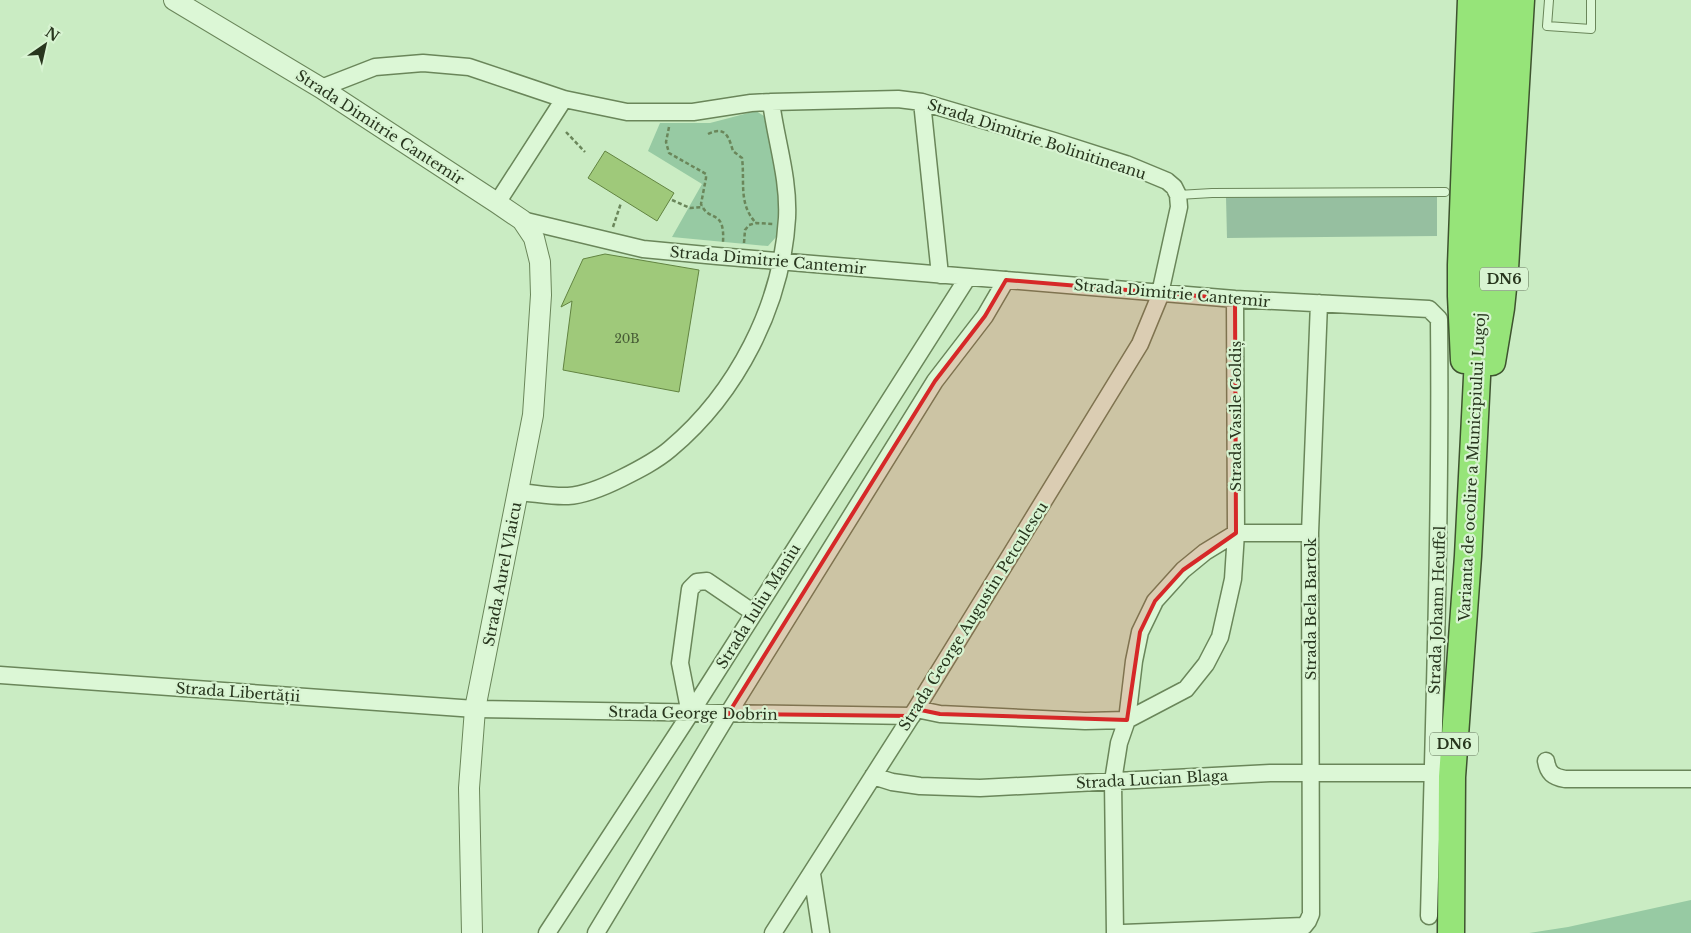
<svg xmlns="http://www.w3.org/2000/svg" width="1691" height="933" font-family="'Libre Baskerville',serif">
<rect width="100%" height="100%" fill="#caecc3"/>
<!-- green -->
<path fill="#97caa3" d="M756,111l8,5 15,77 -2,43 -9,10 -96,-9 30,-53 -54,-33 12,-28h50z
M1691,900v33h-162l39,-6z"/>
<!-- cemetery -->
<path fill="#96bfa0" d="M1437,194v42l-210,2 -1,-41z"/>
<!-- building -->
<path fill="#9fc97a" stroke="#628441" d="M605,151l69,42 -17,28 -69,-43z
M605,254l94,16 -20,122 -116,-22 9,-69 -11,6 22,-48z"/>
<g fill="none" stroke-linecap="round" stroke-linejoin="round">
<!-- service casing -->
<g stroke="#6a865a" stroke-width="10">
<path id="service" d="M1549,0l-2,26 44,3v-29
M1178,195l34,-2 233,-1"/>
</g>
<!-- minor casing -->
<g stroke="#6a865a" stroke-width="19">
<path id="minor" d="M321,88l54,-21 48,-4 46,4 95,32 63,13h66l58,-9 20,-1 127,-3 24,3 132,39 72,23 41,17 7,6 4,8 1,12 -20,91 -19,46 -224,365 -143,224
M922,102l18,173
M497,203l67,-104
M522,220l121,29 74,7 518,43 194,10 10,10c2,199 -5,398 -10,597
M518,492c16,1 34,5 50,4 17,-1 38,-10 54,-18 16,-8 34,-17 48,-29 67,-56 112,-144 117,-231 2,-40 -11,-77 -16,-116
M0,675l475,34 437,7
M916,709l24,5 145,7 42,-1 59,-31 20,-25 14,-27 13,-58 3,-46 -1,-234
M690,714l-10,-51 10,-74 7,-7 10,-1 47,32
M1546,761c2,12 7,16 19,18h126
M873,776l19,6 28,4 60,2 290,-15h162
M812,874l9,59
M547,933l143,-219 278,-437
M596,933l132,-219 207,-333 50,-65 21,-36
M1115,933l-2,-152 6,-38 8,-23 7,-59 6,-29 15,-31 28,-31 22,-18 31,-19h74
M1123,933l181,-7 4,-5 3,-7 -1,-381 9,-230"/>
</g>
<!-- tertiary casing -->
<g stroke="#6a865a" stroke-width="22">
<path id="tertiary" d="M174,0l147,88 176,115 25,17 12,18 6,24 1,33 -8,120 -58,294 -6,79 3,145"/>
</g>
<!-- trunk casing -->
<g stroke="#3e532f" stroke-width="29">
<path id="trunk" d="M1464,360l-3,-64v-31l10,-265
M1492,362l9,-54 4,-39 16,-269
M1451,933l1,-156 16,-221 28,-556"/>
</g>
<!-- path -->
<path stroke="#6a865a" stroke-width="2.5" stroke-dasharray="4 2.5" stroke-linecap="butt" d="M669,127l-3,15 3,11 37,21v4l-5,26c8,19 24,4 22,38h1
M566,132l19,20
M708,134c18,-9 21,4 25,17l9,7c3,23 -4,46 14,65
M672,200l18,8 13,-1
M613,227l8,-24
M744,243l1,-13 4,-5 7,-2 17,1"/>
<!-- service -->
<use href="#service" stroke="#dcf7d6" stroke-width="8"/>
<!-- minor -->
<use href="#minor" stroke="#dcf7d6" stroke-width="16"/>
<!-- tertiary -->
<use href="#tertiary" stroke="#dcf7d6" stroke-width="20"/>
<!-- trunk -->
<use href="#trunk" stroke="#96e479" stroke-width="26"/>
</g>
<!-- marked area -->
<path fill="#d62828" fill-opacity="0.2" stroke="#d62828" stroke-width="4" stroke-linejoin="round" d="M1006,280l229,19 1,234 -53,37 -28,31 -15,31 -13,88 -187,-6 -24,-5 -4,7 -184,-2 207,-333 50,-65z"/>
<g text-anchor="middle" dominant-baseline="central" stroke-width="4.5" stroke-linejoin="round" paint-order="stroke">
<!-- number labels -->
<g font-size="12" fill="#465b35">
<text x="627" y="338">20B</text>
</g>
<!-- shield labels -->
<g fill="#d8f4d2" stroke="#5d6f54" stroke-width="1">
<rect x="1480" y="267.5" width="48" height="23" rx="4"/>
<rect x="1430" y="732.5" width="48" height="23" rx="4"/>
</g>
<g font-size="14" font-weight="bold" fill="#28361e">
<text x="1504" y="279">DN6</text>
<text x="1454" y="744">DN6</text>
</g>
<!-- street labels -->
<g font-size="15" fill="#28361e" stroke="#d8f4d2">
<text transform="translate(380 127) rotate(33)">Strada Dimitrie Cantemir</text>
<text transform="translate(1037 139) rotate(18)">Strada Dimitrie Bolinitineanu</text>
<text transform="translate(768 260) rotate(5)">Strada Dimitrie Cantemir</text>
<text transform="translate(1172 293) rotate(5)">Strada Dimitrie Cantemir</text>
<text transform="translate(1235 416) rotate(-90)">Strada Vasile Goldiș</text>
<text transform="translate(1472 467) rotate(-87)">Varianta de ocolire a Municipiului Lugoj</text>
<text transform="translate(502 574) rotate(-79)">Strada Aurel Vlaicu</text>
<text transform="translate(758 606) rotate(-58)">Strada Iuliu Maniu</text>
<text transform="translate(1310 609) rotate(-90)">Strada Bela Bartok</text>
<text transform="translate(1437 610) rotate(-88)">Strada Johann Heuffel</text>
<text transform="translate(973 616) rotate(-58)">Strada George Augustin Petculescu</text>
<text transform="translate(238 692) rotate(4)">Strada Libertății</text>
<text transform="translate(693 713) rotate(1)">Strada George Dobrin</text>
<text transform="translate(1152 779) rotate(-3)">Strada Lucian Blaga</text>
</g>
</g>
<!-- north arrow -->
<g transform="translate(45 45) rotate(34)" stroke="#d8f4d2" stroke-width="4" paint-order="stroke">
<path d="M0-4L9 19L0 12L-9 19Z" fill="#28361e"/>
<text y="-8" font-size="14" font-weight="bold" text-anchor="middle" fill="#28361e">N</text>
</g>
</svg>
